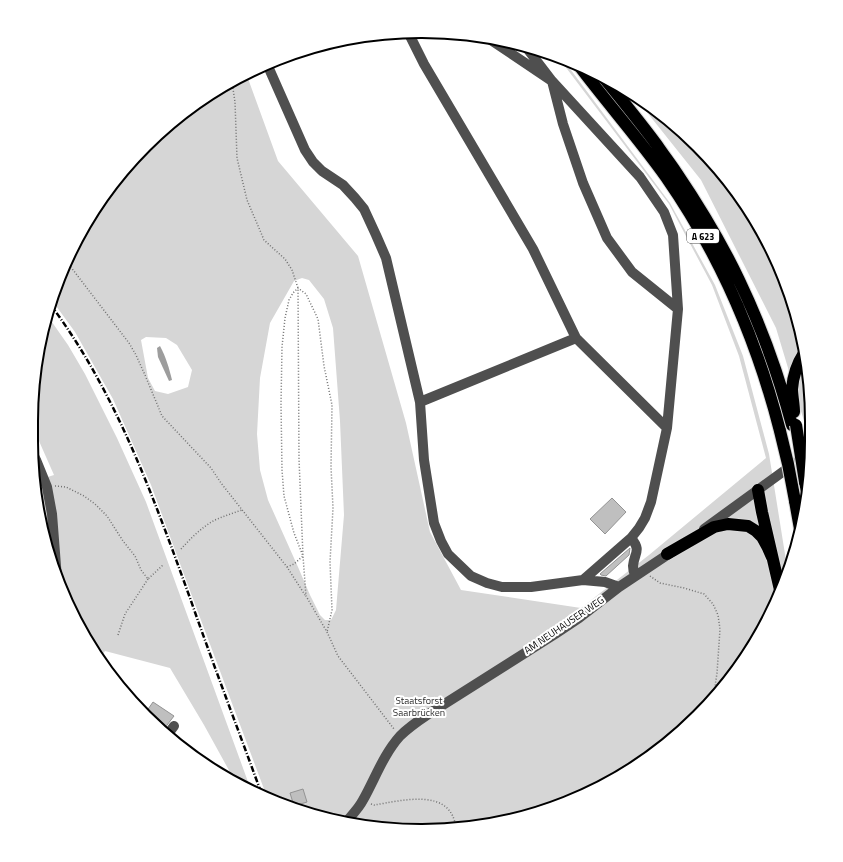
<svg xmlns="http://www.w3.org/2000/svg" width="843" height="862" font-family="'Titillium Web',sans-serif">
<rect width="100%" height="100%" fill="#fff"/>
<!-- green -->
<path fill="#d6d6d6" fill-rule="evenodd" d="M558,57l4,1 108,145 45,82 28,71 26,98 19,119 -28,63 -45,62 -56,52 -65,41 -72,27 -75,12 -77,-2 -74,-18 -29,-13 -78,-209 -38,-103 -38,-86 -38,-67 -24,-33 1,-3 31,-70 45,-62 56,-52 62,-39 32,88 80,95 48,167 24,109 31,58 120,18 68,-53 117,-97 -27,-102 -27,-71 -43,-81zM302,278l7,2 15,19 9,29 7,93 4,94 -8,95 -5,10h-6l-5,-5 -10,-20 -12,-28 -30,-67 -8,-30 -3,-36 3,-56 10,-55 24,-42zM146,337l20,1 11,7 15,25 -4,17 -20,7 -13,-3 -7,-13 -7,-38z
M634,96l45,32 52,56 41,65 27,72 12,75 -1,45 -34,-113 -75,-148z
M47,315l21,30 17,29 32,64 29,64 105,288 -15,-7 -32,-58 -34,-57 -65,-17 -6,9 -38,-70 -22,-73 -4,-36 1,-1 -1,-4 -1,-5 4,9 16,-5 -15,-34 -8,-10 3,-61z"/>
<!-- water -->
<path fill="#9d9d9d" d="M160,346c6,11 9,22 12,34l-3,1 -11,-24 -1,-9z"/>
<!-- building -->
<path fill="#bfbfbf" stroke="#939393" d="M612,498l14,14 -21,22 -15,-15z
M630,548l-1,7 -23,21 -5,-1 -1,-1z
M153,702l21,14 -10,13 -11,-7 -9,-7z
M303,789l4,13 -13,4 -4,-13z"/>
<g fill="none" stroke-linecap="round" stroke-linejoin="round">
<!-- highway casing -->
<g stroke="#dbdbdb" stroke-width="14">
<path id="highway" d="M580,67c28,37 59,72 86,110 53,76 91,164 114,254
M604,78c18,22 36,44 53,67 6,9 13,18 19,27 23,34 45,70 63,108 22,46 40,96 53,145
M794,412c0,-8 -2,-16 -2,-23 1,-13 5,-25 12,-36
M805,482l3,14
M758,490l4,22 18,78
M795,501l5,28
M667,554l47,-27 14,-3 20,2 8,5 6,6 6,11 4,9"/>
</g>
<!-- path -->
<path stroke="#717171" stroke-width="1.5" stroke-dasharray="1 2" stroke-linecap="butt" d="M232,82l3,20 2,56 10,42 17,40 21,19 7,11 6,18 1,171 4,97 3,40 21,36 11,24 56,73
M67,262l62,81 7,12 9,20 17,41 49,52 10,15 66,84 18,28
M55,486l11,1 18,9 11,8 12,12 16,25 12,15 6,14 7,9 15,-14
M37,500l2,-5
M181,549c10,-11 21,-22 34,-29 9,-4 18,-7 27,-10
M287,567l7,-3 9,-8 -9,-23 -10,-37 -2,-26 -1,-66 1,-57 3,-29 4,-18 4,-7 5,-5 8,6 12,25 6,47 8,39 -1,62 2,41 -3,54 2,48 -5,22
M650,576l10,7 24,5 20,6 9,10 5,11 2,14 -1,15 -2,29 -4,27
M118,635l7,-21 23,-35
M371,804l3,1c27,-4 78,-19 82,24"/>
<!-- minor -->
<path stroke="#4f4f4f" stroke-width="10" d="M408,32l16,32 109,185 43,89 91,90
M488,38l64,43 11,43 20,59 24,55 25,34 46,37
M526,47l26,34 88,96 24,35 9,23 5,74 -11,119 -16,74 -6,16 -6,10 -8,10 -48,42
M267,64l38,86 8,12 9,9 21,14 12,13 9,11 12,26 10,23 34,144 4,58 10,63 7,18 7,13 23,22 16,7 15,4h29l52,-7 22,2 14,5
M420,402l156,-64
M32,452l4,8 11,27 5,27 5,65
M704,529l106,-77
M631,538c11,13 3,15 2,28 0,3 1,7 2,10
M168,734l6,-8
M346,822c6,-7 13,-14 17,-22 12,-21 20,-45 37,-64 8,-8 18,-15 27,-21l128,-81 24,-16 40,-31 54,-36"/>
<!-- highway -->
<use href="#highway" stroke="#000" stroke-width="12"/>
<!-- rail -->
<path stroke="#000" stroke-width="2.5" stroke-dasharray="6 2 1 2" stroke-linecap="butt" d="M50,304c66,88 103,192 140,294 23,66 48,131 72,197"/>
<!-- highway-bridge casing -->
<g stroke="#dbdbdb" stroke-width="14" stroke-linecap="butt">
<path id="highway-bridge" d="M796,425l9,57
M780,431l8,33 7,37"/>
</g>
<!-- highway-bridge -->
<use href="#highway-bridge" stroke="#000" stroke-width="12"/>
</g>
<g text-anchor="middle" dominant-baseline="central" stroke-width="4" stroke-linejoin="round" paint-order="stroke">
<!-- shield labels -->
<rect fill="#fff" stroke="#4c4c4c" stroke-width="1" x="687" y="229" width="32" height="14" rx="3"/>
<g font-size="9" font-weight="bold" fill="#000">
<text x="703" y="236">A 623</text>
</g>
<!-- street labels -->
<g font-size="10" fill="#000" stroke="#fff">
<text transform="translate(564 625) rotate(-34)">AM NEUHAUSER WEG</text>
</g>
<!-- park labels -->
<g font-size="10" fill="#2d2d2d" stroke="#fff">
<text x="419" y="700">Staatsforst<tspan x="419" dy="12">Saarbrücken</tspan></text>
</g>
</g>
<!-- crop -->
<path d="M0 0H843V862H0ZM421 38H422A383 383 0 0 1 805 421V441A383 383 0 0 1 422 824H421A383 383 0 0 1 38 441V421A383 383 0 0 1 421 38Z" fill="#fff" fill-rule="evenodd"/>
<path fill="none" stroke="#000" stroke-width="2" d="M421 38H422A383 383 0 0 1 805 421V441A383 383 0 0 1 422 824H421A383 383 0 0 1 38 441V421A383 383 0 0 1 421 38Z"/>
</svg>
